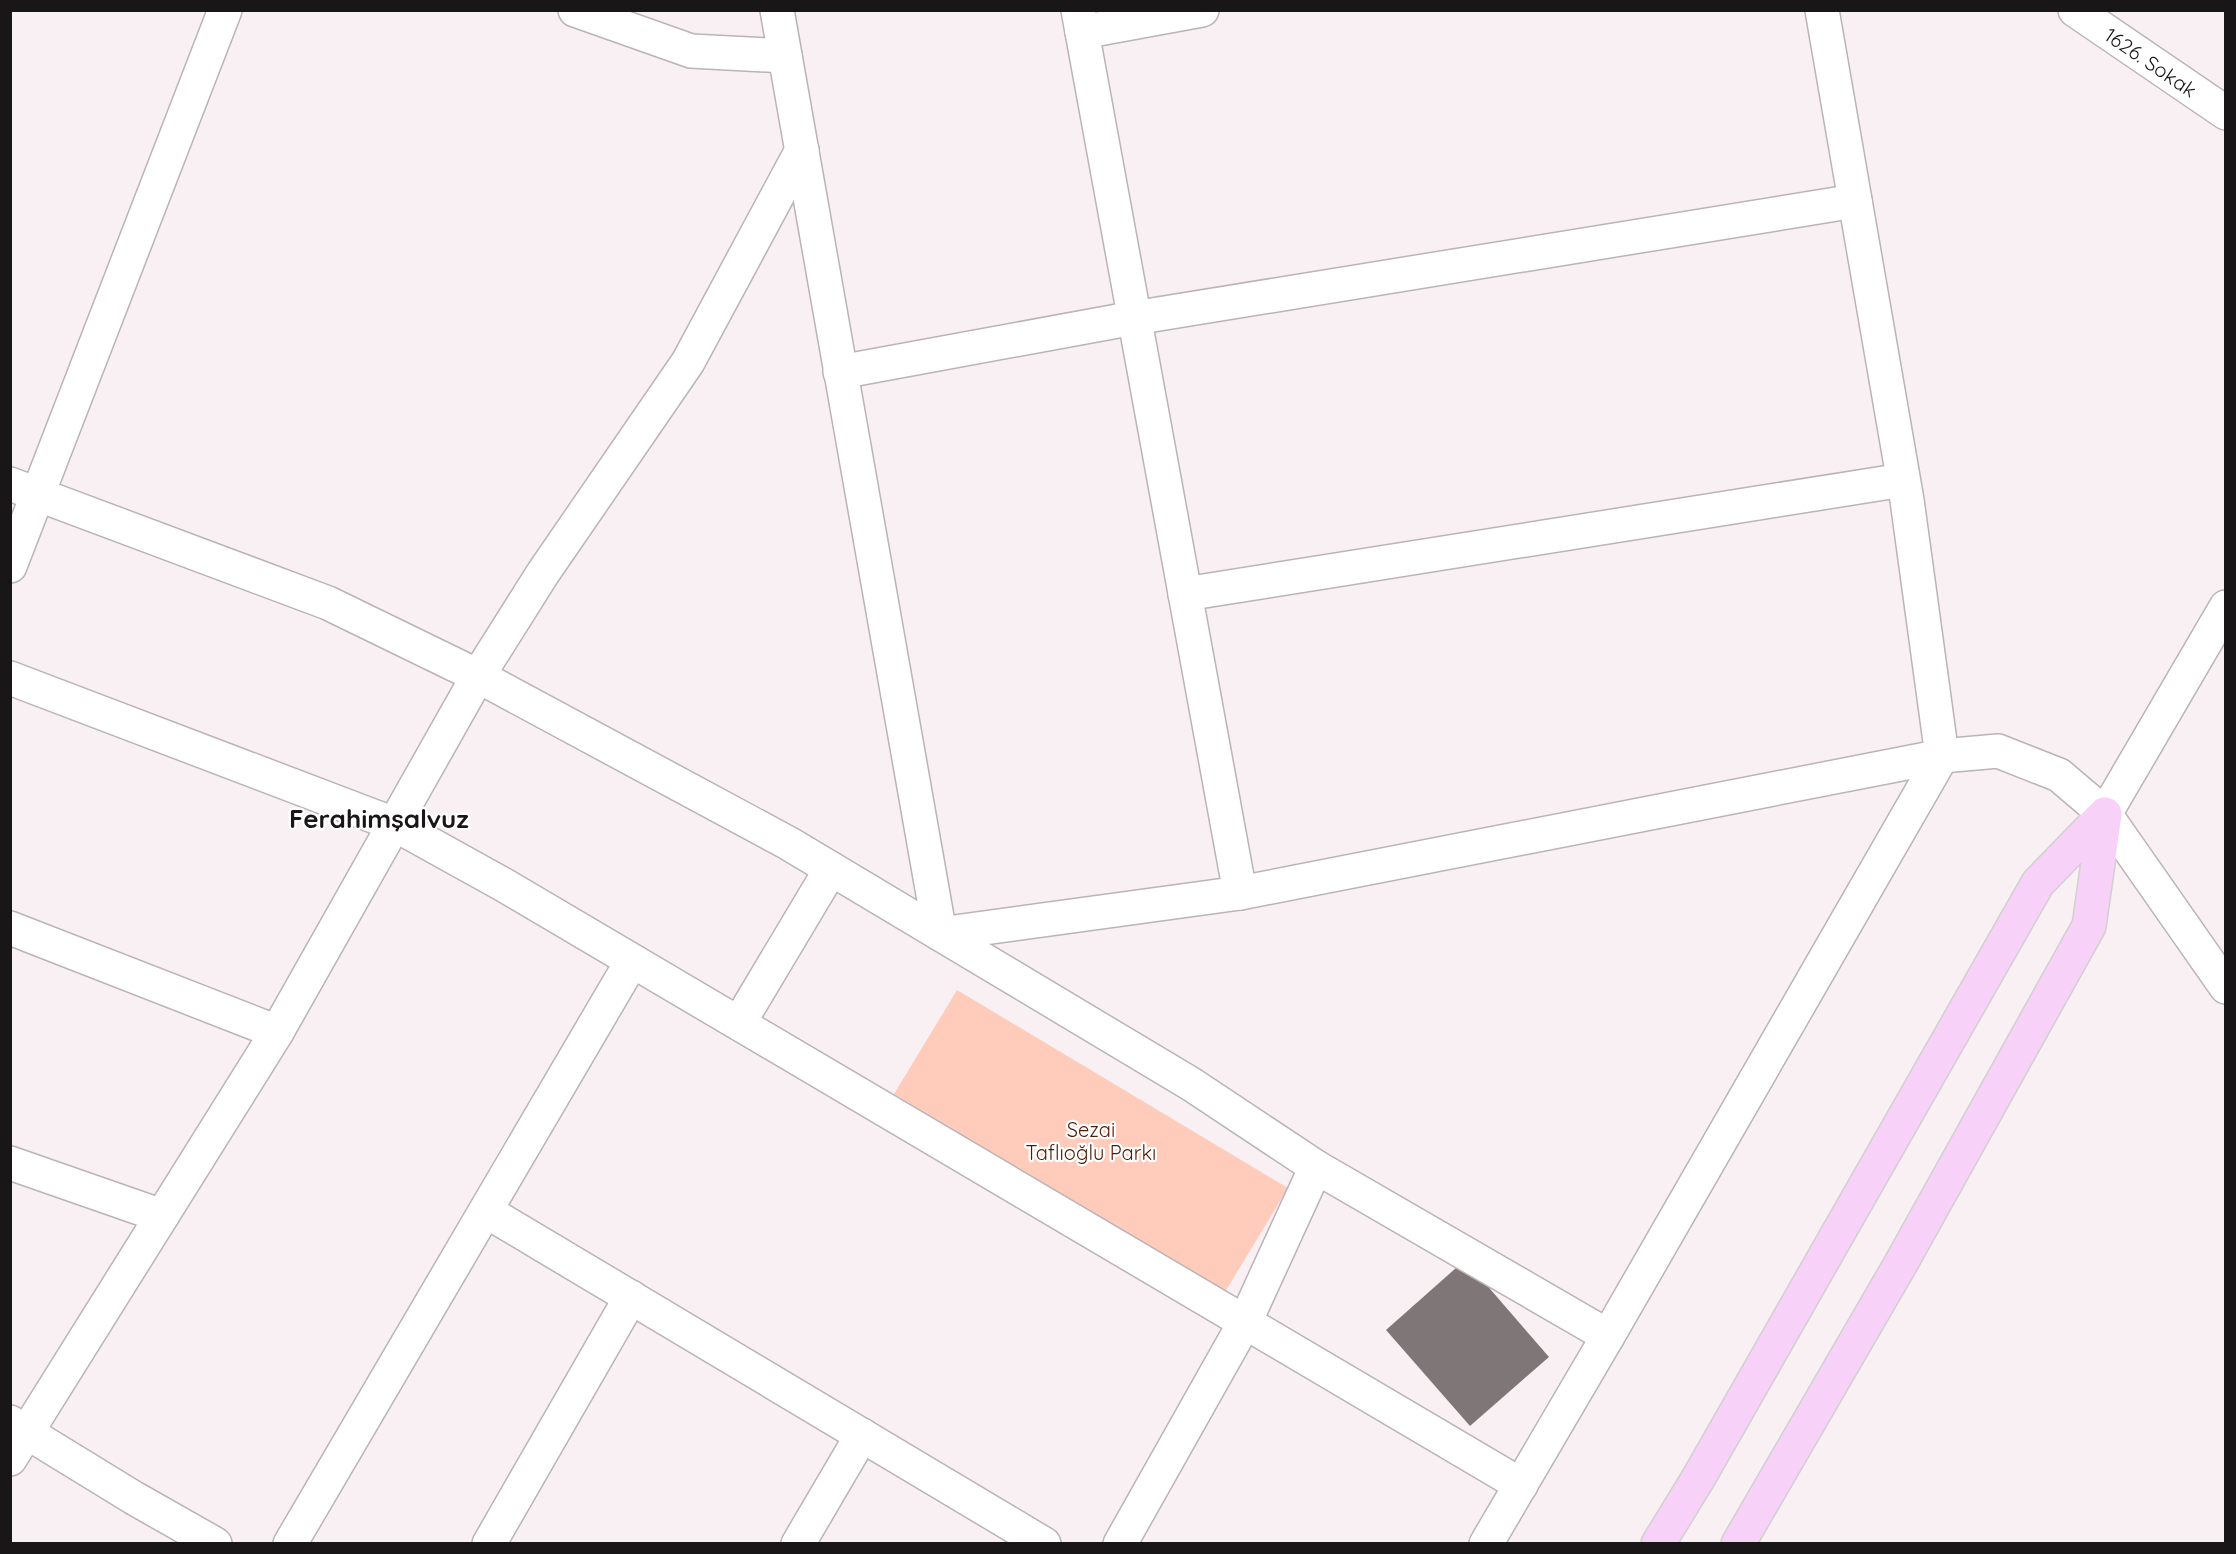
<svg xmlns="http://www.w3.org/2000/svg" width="2236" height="1554" font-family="Quicksand,sans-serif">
<rect width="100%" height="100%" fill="#f9f0f4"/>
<!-- green -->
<path fill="#fcb" d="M957,990l331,198 -63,104 -331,-198z"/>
<!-- building -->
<path fill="#7f7777" d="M1465,1260l84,97 -79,69 -84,-96z"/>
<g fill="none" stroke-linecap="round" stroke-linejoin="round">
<!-- minor casing -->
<g stroke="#bbb3b6" stroke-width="36">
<g id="minor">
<path d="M575,10l116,41 94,5"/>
<path d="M777,10l163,924 300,-41 702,-137 56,-5 61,24 46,39 121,173"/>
<path d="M1078,10l162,883"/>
<path id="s1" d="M2075,10l151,103"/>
<path d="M1082,32l120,-22"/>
<path d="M840,372l294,-54 721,-117"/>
<path d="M10,484l318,119 150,73 310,167 403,241 125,83 292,169"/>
<path d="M10,566l215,-556"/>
<path d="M1185,594l718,-114"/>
<path d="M10,678l384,146 110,61 1017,600"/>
<path d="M2105,814l121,-207"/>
<path d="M10,928l267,104"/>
<path d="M739,1023l92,-154"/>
<path d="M10,1163l152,53"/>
<path d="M486,1211l558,333"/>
<path d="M10,1422l124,76 81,46"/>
<path d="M10,1459l267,-427 201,-356 65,-103 145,-211 114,-212"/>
<path d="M290,1544l342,-583"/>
<path d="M489,1544l142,-247"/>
<path d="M798,1544l64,-109"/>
<path d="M1120,1544l125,-222 71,-155"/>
<path d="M1486,1544l122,-208 334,-580 -35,-256 -85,-490"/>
</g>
</g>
<!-- major casing -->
<g stroke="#d1d0d1" stroke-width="36">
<path id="major" d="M1658,1544l41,-67 339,-594 67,-69
M1738,1544l162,-279 189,-339 16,-112"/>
</g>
<!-- minor -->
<use href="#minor" stroke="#fff" stroke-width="33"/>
<!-- major -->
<use href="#major" stroke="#f7d1f7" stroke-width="33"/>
</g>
<g text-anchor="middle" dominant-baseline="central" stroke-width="4.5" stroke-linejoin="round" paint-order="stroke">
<!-- street labels -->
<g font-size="20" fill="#191617" stroke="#fff">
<text stroke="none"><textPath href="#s1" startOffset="92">1626. Sokak</textPath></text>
</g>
<!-- park labels -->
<g font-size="20" fill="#511a04" stroke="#fff">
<text x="1091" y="1129">Sezai<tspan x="1091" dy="23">Taflıoğlu Parkı</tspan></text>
</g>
<!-- district labels -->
<g font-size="26" font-weight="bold" fill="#191617" stroke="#fff">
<text x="379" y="818">Ferahimşalvuz</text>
</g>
</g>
<!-- border -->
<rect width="2236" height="1554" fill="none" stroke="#191617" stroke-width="24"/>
</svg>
